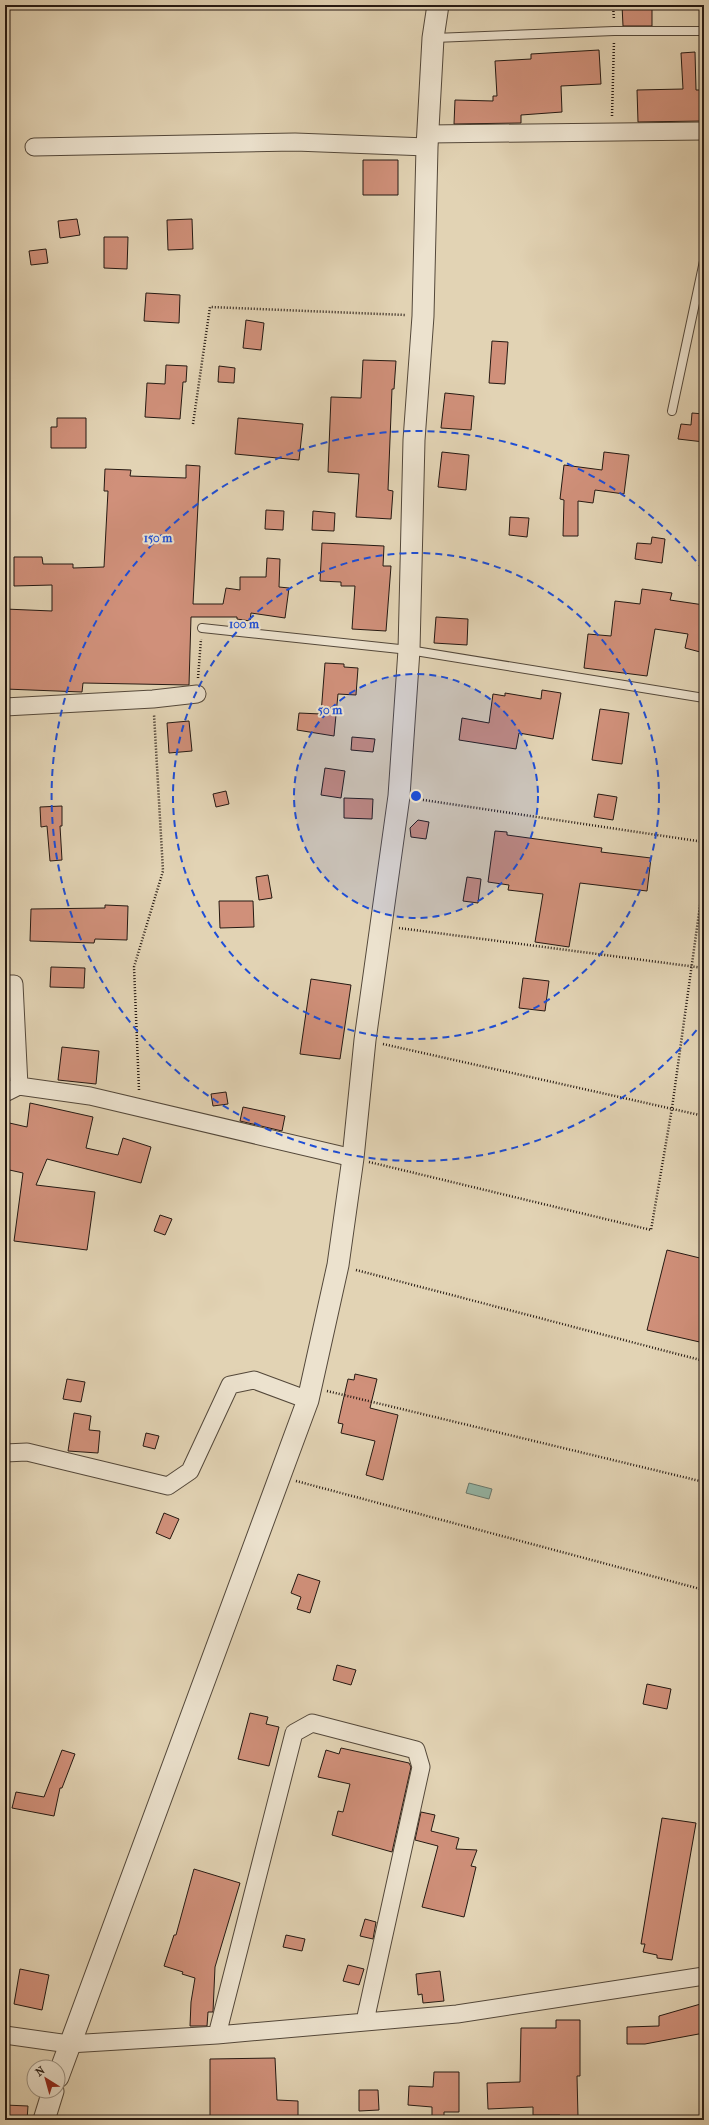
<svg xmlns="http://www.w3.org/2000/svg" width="709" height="2125" font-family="'IM FELL French Canon',serif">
<rect width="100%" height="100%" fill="#e2d3b4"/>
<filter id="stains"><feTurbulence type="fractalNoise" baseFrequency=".005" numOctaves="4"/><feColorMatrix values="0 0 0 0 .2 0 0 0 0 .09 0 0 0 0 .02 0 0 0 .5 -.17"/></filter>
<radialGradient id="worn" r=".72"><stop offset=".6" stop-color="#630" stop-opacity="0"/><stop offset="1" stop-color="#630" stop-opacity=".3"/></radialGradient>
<!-- water -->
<path fill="#95b8a9" stroke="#68786d" d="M469,1483l23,6 -3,10 -23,-6z"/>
<!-- building -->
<path fill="#d0907a" stroke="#251912" d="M622,5h30v21h-29z
M599,50l2,34 -40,2 1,26 -41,3v8l-67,1 1,-24 38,1v-5h4l-2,-35 36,-2v-5z
M695,52l1,38h7v31l-65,1 -1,-32 46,-1 -2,-36z
M363,160h35v35h-35z
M77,219l3,16 -20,3 -2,-17z
M192,219l1,30 -25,1 -1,-30z
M104,237h24l-1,32 -23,-1z
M46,249l2,14 -17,2 -2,-14z
M146,293l34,2 -1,28 -35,-2z
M246,320l18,3 -3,27 -18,-2z
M492,341l16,1 -3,42 -16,-1z
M363,360l33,1 -2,28h-2l-4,101 5,1 -2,28 -35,-2 3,-43 -31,-2 3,-75 30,1z
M166,365l21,1 -1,16h-3l-3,37 -35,-2 2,-34 18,1z
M219,366l16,2 -1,15 -16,-1z
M445,393l29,3 -3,34 -30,-2z
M692,413l12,1v28l-26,-3 3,-15 10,1z
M57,418h29v30h-35v-21h6z
M238,418l65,6 -4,36 -64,-6z
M442,452l27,3 -3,35 -28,-3z
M604,452l25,3 -5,39 -29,-4 -2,13 -15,-2v35h-15l1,-36 -4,-1 4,-34 38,5z
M186,465l14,1 -7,138h30l3,-16 14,2v-13h26l1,-19 13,1 -1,28 10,1 -4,30 -34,-5 -1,8 -13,-2v-2h-46l-2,68 -106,-2 -1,9 -77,-3v-80l47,2v-26l-38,1v-29h28l1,7h30v4l31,-1 4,-76h-4l1,-22 26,1 -1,6 56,2z
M266,510l18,1 -1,19 -18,-1z
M313,511l22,2 -1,18 -22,-1z
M510,517l19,1 -2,19 -18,-2z
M652,537l13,2 -3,24 -27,-4 2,-16 14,1z
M322,543l62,3 -1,20h8l-5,65 -34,-2 3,-43h-14v-4l-21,-1z
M642,589l30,4 -2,7 34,5 -2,34h2v14l-19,-5 3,-14 -33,-5 -8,47 -63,-8 4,-34 23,2 4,-35 25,3z
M436,617l32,2 -1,26 -33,-2z
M325,663l19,1v3l14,1 -2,27 -18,-1 -4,42 -37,-6 2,-17 22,1z
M542,690l19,3 -8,46 -34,-6 -3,16 -57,-9 3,-22 27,5 4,-29 12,2v-3l36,6z
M600,709l29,4 -7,51 -30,-4z
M189,721l3,30 -23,2 -2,-30z
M352,737l23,2 -2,13 -22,-2z
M325,768l20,3 -4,27 -20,-3z
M226,791l3,13 -13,3 -3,-13z
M598,794l19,3 -4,23 -19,-3z
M344,798l29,1 -1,20 -28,-1z
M62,806v20h-2l2,34 -12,1 -3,-35 -6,1 -1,-20z
M418,820l11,2 -3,17 -15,-2 -1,-9z
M495,831l12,1v3l95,13 -1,4 50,6 -4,33 -67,-8 -11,64 -34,-5 8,-48 -35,-4 1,-5 -21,-3z
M268,875l4,23 -13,2 -3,-23z
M467,877l14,2 -3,24 -15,-2z
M219,901h34l1,26 -34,1z
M105,905l23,1 -1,34 -32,-1 -1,4 -64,-2 1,-32 74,-1z
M51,967l34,1 -1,20 -34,-1z
M523,978l26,3 -4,30 -26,-3z
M311,979l40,6 -11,74 -40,-5z
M62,1047l37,4 -3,33 -38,-4z
M226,1092l2,12 -15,2 -2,-12z
M30,1103l63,14 -7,31 32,7 5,-17 28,9 -10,36 -94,-24 -11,26 59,7 -8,58 -73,-9 9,-68 -18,-4v-47l22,5z
M243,1107l42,9 -3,15 -42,-10z
M160,1215l12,4 -7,16 -11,-4z
M667,1250l37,9v84l-57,-13z
M355,1374l22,5 -7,29 28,7 -15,65 -17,-5 9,-34 -34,-8 2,-9 -5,-1 7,-31 3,-13 6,1z
M67,1379l18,3 -4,20 -18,-3z
M74,1413l17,3 -2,14 11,1 -2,22 -30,-2z
M146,1433l13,3 -4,13 -12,-3z
M164,1513l15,6 -9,20 -14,-6z
M298,1574l22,7 -10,32 -13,-4 4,-12 -10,-4z
M337,1665l19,5 -5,15 -18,-5z
M647,1684l24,5 -4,20 -24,-5z
M250,1713l18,4 -2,7 13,3 -10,39 -31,-7z
M341,1748l68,15 2,4 -19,85 -60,-17 6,-24 5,1 7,-28 -32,-7 8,-27 13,4z
M62,1750l13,4 -13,34h-2l-6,28 -42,-8 4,-16 28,5z
M421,1812l14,3 -4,16 28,7 -3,11 21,1 -6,16 5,1 -12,50 -42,-10 16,-61 -23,-6z
M662,1818l34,5 -24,137 -15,-2v-3l-14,-3 2,-8h-4z
M194,1869l46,14 -25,84 -2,45h-5l-1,14h-17l1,-24 4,-24 -13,-4 1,-2 -19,-6 10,-31h2z
M365,1919l11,3 -3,17 -13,-3z
M286,1935l19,4 -3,12 -19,-4z
M348,1965l16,4 -5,16 -16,-4z
M20,1969l29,6 -7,35 -28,-6z
M440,1971l4,30 -21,2 -1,-9 -4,1 -2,-21z
M704,2003v30l-59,11h-18v-17l32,-1v-10z
M556,2020h24v56h-3l1,41 -18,1v-3h-27v-8l-45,2 -1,-26 33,-1 1,-54h35z
M275,2058l2,42 21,1v19h-88v-61z
M434,2072h25v40h-15v8h-12v-13l-24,-2 1,-19 24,1z
M359,2090h19l1,20 -20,1z
M5,2105l23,1 -1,14h-22z"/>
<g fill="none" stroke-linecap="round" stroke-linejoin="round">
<!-- service casing -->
<g stroke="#54483a" stroke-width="10">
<path id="service" d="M434,38l180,-7h90
M672,411l32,-150
M202,628l207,22 295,48"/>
</g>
<!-- minor casing -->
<g stroke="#54483a" stroke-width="19">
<path id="minor" d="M428,134l276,-3
M34,147l261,-5 132,5
M5,707l148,-8 44,-5
M5,984h9l5,102
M5,1093l14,-7 71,10 263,62
M5,1453l22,-1 141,34 22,-15 40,-86 24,-5 54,20
M5,2035l64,9 148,-9 240,-21 247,-38
M217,2035l77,-302 18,-10 104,27 5,17 -56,254"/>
</g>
<!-- tertiary casing -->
<g stroke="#54483a" stroke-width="23">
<path id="tertiary" d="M58,2077l250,-677 30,-135 15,-107 12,-118 34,-244 10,-146 5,-210 9,-124 4,-169 6,-109 5,-33
M44,2120l9,-29"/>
</g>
<!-- path -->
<path stroke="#251912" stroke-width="2.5" stroke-dasharray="1 2" stroke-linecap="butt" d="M613,5l1,15
M612,116l2,-75
M193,424l17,-117 195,8
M198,678l3,-39
M417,799l287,43
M399,928l305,40
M383,1044l321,72
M139,1090l-5,-123 29,-96 -9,-157
M369,1162l282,68 21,-122 32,-231
M356,1270l348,91
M327,1391l377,91
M296,1481l408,109"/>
<!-- service -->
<use href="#service" stroke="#ece2ce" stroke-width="8"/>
<!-- minor -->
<use href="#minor" stroke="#ece2ce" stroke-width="17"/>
<!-- tertiary -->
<use href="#tertiary" stroke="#ece2ce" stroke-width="21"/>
</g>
<!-- distance rings -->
<circle cx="416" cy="796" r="122" fill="#1d4ed8" fill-opacity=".12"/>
<g fill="none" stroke="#1d4ed8" stroke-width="2" stroke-dasharray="7 5">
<circle cx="416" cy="796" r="122"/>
<circle cx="416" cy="796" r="243"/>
<path d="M704 1021A365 365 0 1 1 704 571"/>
</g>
<circle cx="416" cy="796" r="6" fill="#1d4ed8" stroke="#ece2ce" stroke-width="2"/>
<g font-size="12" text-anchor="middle" font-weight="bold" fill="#1d4ed8" stroke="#ece2ce" stroke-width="4" stroke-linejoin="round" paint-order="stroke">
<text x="158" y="542">150 m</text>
<text x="244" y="628">100 m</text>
<text x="330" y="714">50 m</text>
</g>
<!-- margin -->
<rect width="709" height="2125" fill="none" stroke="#e2d3b4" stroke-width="20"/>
<rect x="6" y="6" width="697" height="2113" fill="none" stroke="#251912" stroke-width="2"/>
<rect x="10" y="10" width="689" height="2105" fill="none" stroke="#251912"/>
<!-- north arrow -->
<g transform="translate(46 2079) rotate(323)"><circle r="19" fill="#ece2ce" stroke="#9c9283"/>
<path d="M0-3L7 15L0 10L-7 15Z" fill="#8f2418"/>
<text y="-6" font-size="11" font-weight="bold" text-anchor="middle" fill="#251912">N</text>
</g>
<rect width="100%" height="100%" filter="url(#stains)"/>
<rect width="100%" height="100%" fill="url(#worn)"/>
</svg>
